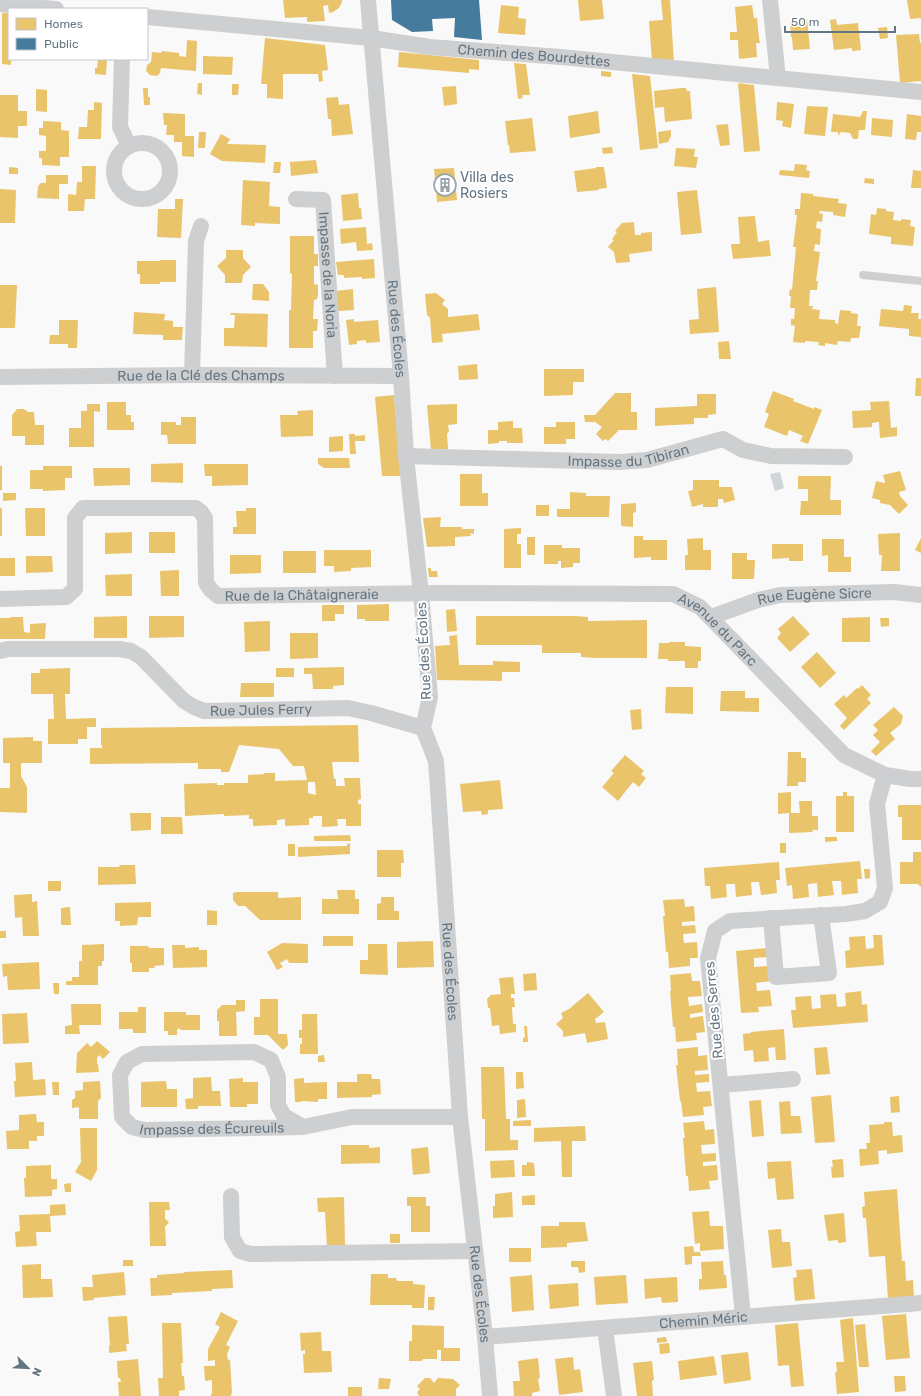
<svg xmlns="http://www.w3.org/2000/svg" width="921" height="1396" font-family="Rubik,sans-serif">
<rect width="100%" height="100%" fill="#f9f9f9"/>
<!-- water -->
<path fill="#ced6d9" d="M780,472l4,16 -9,3 -5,-17z"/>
<!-- homes -->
<path fill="#e9c46a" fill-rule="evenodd" d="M283,0h59v2l-3,6 -6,4 -4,1 -1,-8 -5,1 2,15 -18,1v-5l-22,1z
M578,0h24l2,19 -24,2z
M661,0h9l4,63 -22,-2 -3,-40 14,-1z
M907,0h14v18l-11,1z
M501,5l18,2 -1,11 8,1 -1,16 -27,-2z
M752,5l2,13h3l2,20 1,5h-4l1,14 -18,2 -1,-19h-8v-8h7l-2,-25z
M2,13h7v46h2v6l-9,-1z
M807,19l3,30 -17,1 -1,-13h-1l-1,-16z
M836,19l1,6 21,-2 3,27 -9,1v-3l-18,2 -4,-30z
M887,27l1,11 -8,1 -2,-11z
M919,34l1,9h1v38l-21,2 -4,-48z
M265,38l60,7 3,25 -6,1 1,10 -4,1 -1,-8h-35v25l-16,-1v-14h-6z
M187,40l10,1 -1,30 -35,-3 -1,5 -3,3 -7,-1 -4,-4 1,-6 4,-3 1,-10 9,1 1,-2 17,2v3l7,1z
M399,52l80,8v10l-10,-1v4l-71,-6z
M203,56l30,1 -1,18 -29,-1z
M98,59h9l-1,16 -11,-1v-6h2z
M514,63l12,1 4,31h-8l1,3 -5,1z
M601,71l10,1v5l-10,-1z
M632,74l18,2 8,72 -18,2z
M198,83h4v12l-5,-1z
M738,83l16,2 6,66 -16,1z
M232,84h7l-1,11h-6z
M456,86l1,18 -13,2 -2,-19z
M143,88h5v9h2v8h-6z
M682,88h4l1,3h3l2,28 -27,3 -1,-15 -9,1 -1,-17z
M36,89l11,1v22l-11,-1z
M0,95h18v16h9v15h-9v12l-18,-1z
M338,97l1,8 10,-1 4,30 -21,2 -1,-17h-3l-2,-21z
M94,102l8,1 -1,36h-23l1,-12h8l1,-17h6z
M777,102l17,2 -3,24 -9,-2 1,-5 -7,-1z
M807,106l21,1 -3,29 -21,-2z
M598,111l2,22 -30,5 -2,-22z
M863,111h4l-2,19h-6l-1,9h-5l-3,-6 -9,-1 -3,4v-4h-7l2,-18 27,3z
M163,113l22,1v22h9v21l-12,-1v-14h-8v-7h-8l1,-10h-3z
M907,114l14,2v16h-4l-1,8 -11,-1z
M532,118l4,33 -26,2 -1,-8h-1l-3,-24z
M872,118l21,2 -1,17 -21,-2z
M43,121l18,1v8l8,1v26h-9v9l-18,-1v-7h-3v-7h7v-15l-7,-1v-7h4z
M728,124l2,21 -10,1 -4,-21z
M671,130v6l-3,6 -9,2 -1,-12z
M199,132h7l-1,16h-7z
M221,134l9,5 -3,5 39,1 -1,18 -43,-2 -12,-7z
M612,147l1,6 -10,1 -1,-6z
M676,148l19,1 -1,8h4l-2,11 -22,-2z
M316,160l2,13 -27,3 -1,-14z
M274,162h7l-1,11h-7z
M795,164l12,1 -1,5 4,1 -1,7 -30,-3 1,-5 14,1z
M82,166h14l-1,33h-10l-1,12h-16v-17l8,1 1,-13h5z
M9,167l9,1v6h-9z
M596,167h8l3,21 -9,1 1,1 -22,2 -3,-21 22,-3z
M454,168l3,32 -20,2 -3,-33z
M913,170l8,1v17h-10z
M46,175h22v9h-9v15l-22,-1 1,-12 3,-3h5z
M865,178l9,1v5l-10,-1z
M243,180l27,2 -1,24 11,1v17l-25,-1v3l-14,-1z
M0,189l16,1 -1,33h-15z
M697,190l5,43 -21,2 -4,-43z
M358,193l1,15h2l1,11 -19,2 -2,-26z
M801,193l12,1v2l26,3 -1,4 9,1 -2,13 -12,-2v-3l-13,-1 -1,2 4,1 -1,8 -5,-1 -1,7 5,1 -1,16 -5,-1 -1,7 6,1 -4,29h2l-1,9h-7l-1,16h4l-1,3 8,1 -1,9 16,1v3l3,1 2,-14 11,1v2l7,1 -1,12h4l-2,12h-8l-1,4 -12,-1 -1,4 -12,-2v3l-7,-1 1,-3 -14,-1v2l-12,-1 2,-16 -4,-1v-6h3l1,-11h-5l1,-12h-2l1,-7 2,1 4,-43h-3l4,-32h-2v-6h5z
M175,199h8l-2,39 -24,-1 1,-28h17z
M877,208l9,1v2l8,1 -1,8 8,1v-2l10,1 -1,6 5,1 -2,19 -22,-2v-7l-22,-3 2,-20 5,1z
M755,216l3,26 11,-2 2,16 -38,3 -2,-15h9l-2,-27z
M634,222l1,13h6v-2l11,-1v19l-23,3 1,8 -14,1 -2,-11 -6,-5 6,-7 -2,-1 5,-7 -2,-1 7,-8z
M366,227l1,17 5,-1 1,7 -16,1 -1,-9 -15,2 -1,-15z
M290,236h24v18h4v12h-4v18l4,1v10l-1,4 -3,1 -1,19h5l-1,12h-4v17h-24v-38h2l1,-36 -2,-1z
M226,250h17v8l8,9 -8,8 -1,8h-17v-8l-8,-9 9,-8z
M374,259l1,19 -13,1v-2l-18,1v-3h-6l-2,-13z
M160,260h16v22h-16v2h-20v-10h-3v-13h23z
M253,284h10l6,8v9l-17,-1z
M0,285h17l-2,43h-15z
M716,287l3,45 -29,2 -1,-14 10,-1 -2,-30z
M353,289l1,21 -16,1 -2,-20z
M436,293l9,7 -3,4 6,5v8l30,-3 2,16 -38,4 1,8 -11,1 -2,-25 -3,-3 -2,-21z
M904,305l8,1 -1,7h8l-1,6h3v18l-12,-1v-7l-30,-3 2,-17 22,2z
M134,312l31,2 -1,6 9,1v6h10l-1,13h-19v-5l-30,-1z
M231,313l37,1 -1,33 -43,-1v-18h10l1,-13h-5z
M354,319v3l24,-2 2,22 -14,1v-3l-9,1v3l-8,1 -3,-25z
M59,320h19l-1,28h-9v-4h-19l1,-9h9z
M729,341l2,18h-12l-1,-17z
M477,364l1,15 -19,1 -1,-14z
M544,369h40v13h-11v13l-29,1z
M916,378h5v18h-6z
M773,391l21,8 -1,2 21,8v-2l8,3 -14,34 -8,-3 3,-5 -14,-6 -2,6 -23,-9 5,-13 -4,-2z
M615,393h16v19h6v18h-18l-11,11 -2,-2 -3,2 -7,-7 6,-7 -7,-5h-10l-1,-7h11z
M697,394h19v20l-8,1v3h-14v6l-39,2v-18l42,-2z
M394,395l7,81h-19l-7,-79z
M889,401l2,27 6,-1v9l-17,2 -1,-16 -7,1v4l-19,1 -1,-17 19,-1 -1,-8z
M107,402h19v13h5v7h3v8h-27z
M87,404h13v8l-6,-1v36h-25v-19h12v-17h6z
M457,404v20l-9,1 1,6 -2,3 1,15 -17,1 -4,-45z
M17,409h7l4,3h6l1,13h9v20h-19v-9h-13v-21z
M313,410v26l-32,1 -1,-22h18l-1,-4z
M181,417h15v27h-28l-1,-9h-6v-13h15v3h5z
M513,421v7h9l1,15h-16v-2h-8v2l-11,1v-14h10v-8z
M556,422h19v17h-9v5h-22v-17h12z
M349,434h6v2l10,-1v6h-10l1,13h-6z
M343,436v15l-14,1v-15z
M318,458h31l1,10h-26l-6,-4z
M183,463v20l-32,-1v-18z
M204,464h44v21l-36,1v-10h-7z
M0,466h2v24h-2z
M43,466h29v12h-7v12l-22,1v-2h-13v-19h13z
M93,468h37v17l-36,1z
M900,471l6,19 -7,2 1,4 8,9 -9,9 -9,-9 -10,-2v-3l-8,-2 4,-17 8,2 1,-1 -2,-7z
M460,474h22v19h6v13h-28z
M798,476h33l-1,24h11v15h-41l1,-14h7v-12h-10z
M693,480h26v7h13l3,13 -11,3 -1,-4h-5v8h-15v-3l-11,3 -4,-16 5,-1z
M570,492l16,1v3h24l-1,21h-52v-8h13z
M3,493h13v7l-13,1z
M636,503v9l-3,1v14l-12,-1v-22z
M536,505h13v11h-13z
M0,508h2v28h-2z
M25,508h20v28h-19z
M246,508h10v26h-23v-7h4l-1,-16h10z
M441,517l-1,10h22v2h12v5l-4,-1 1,3 -16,1v9l-28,1 -4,-29z
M521,528v6h-4v10h4v24h-17v-39z
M132,532v21l-27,1v-21z
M149,532h26v21h-26z
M900,533v38h-19l1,-16h-3l-1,-21z
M634,536h9v4h24v20h-16v-3l-17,1z
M527,537h8v18h-8z
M703,538v12h8v20h-26v-15h3l-1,-16z
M921,538v15l-6,-3z
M822,539h22v18h7v15h-23v-17l-6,1z
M772,544h31v17h-14v-3l-17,1z
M544,545h18v3h18v15h-7v4l-12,1v-7h-3v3h-14z
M324,550h47v17l-20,1v3l-17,1v-6h-10z
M283,551h33v22h-33z
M732,553h15v7h8l-1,19h-22z
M230,555h31v18l-31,1z
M26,556h26l1,16 -27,1z
M0,558h15v18h-15z
M428,568h3v3h6l1,6h-9z
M179,570v26h-18l-1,-25z
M132,574v22h-26l-1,-21z
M389,604v17h-24v-2h-8v-14z
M322,605h22v9h-9v7h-13z
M455,609l2,22 -10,1 -1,-22z
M127,616v22h-33v-21z
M149,616h35v21l-35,1z
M476,616h100l12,1v4l59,-1v38h-52l-14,-1v-4h-39v-8h-66z
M793,616l17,18 -20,18 -13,-14 4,-5 -3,-4z
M10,617h13l1,15 6,1v-9l16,-1 -1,16h-45v-21h10z
M870,617v25h-28v-24z
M880,618h9v8l-8,1z
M270,621v30l-25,1 -1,-30z
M290,633h28v25l-28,1z
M457,635l2,30h34v-4l27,1v10h-18v9l-65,-1 -2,-34 15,-1 -1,-9z
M669,642h16v4l16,1v14h-3v7h-13v-7h-17v-2h-10l1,-16h10z
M817,652l19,21 -16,15 -19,-21z
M344,667v18l-11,1v3h-20l-1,-15h-8v-6z
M70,668v26h-5l1,25 30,-1v9h-9v12h-9v5h-30v-25h6l-1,-25h-22v-21h9v-4z
M276,668h18v9h-18z
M241,683h33v14h-34z
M862,685l9,10 -4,4 4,4 -27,27 -4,-4 7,-8 -13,-14 10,-9 2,3 11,-10 1,1z
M666,687h27v27l-28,-1z
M721,691h24v7h14v14l-39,-1z
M894,707l9,9 -2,8 -11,9 5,6 -19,17 -5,-5 9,-9 -7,-7 5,-5 -5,-5z
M641,709l1,20 -10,1 -2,-20z
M358,725l1,37h-27l2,17h2v7h9l-1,-8h16l1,21 -3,1v4h3v22h-15v-7h-9l1,7 -16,1v-11h-9v2h-4v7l-24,1v-7l-8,1v5l-24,1v-7h-4v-4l-25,1v-2l-39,2 -1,-32 33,-1v2h7v-2h24v-8l16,-1v-1h11v8l32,-1 -3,-14h-11l-14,-17 -40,-4 -10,27h-8v-3h-23v-6l-108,1v-16h12v-3h-1v-17zM308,782h7l1,13 -8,-2z
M33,737v4h9v22h-21v13l6,11v26l-27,-1v-24h10v-25h-7v-25z
M788,752h13v6h5v24h-8v4h-11z
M625,755l19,16 -3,3 5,4 -7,9 -6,-5 -15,19 -16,-14 12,-14 -3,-2z
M500,780l3,29 -15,1v4l-6,1 -1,-4 -18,1 -3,-28z
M791,792v21h9l-1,-12h13v15h6v14h-6l1,2 -24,1v-20l-11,1v-21z
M843,792h4v4h7v36h-18v-36h7z
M898,805h23v35h-19v-23h-4z
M130,813h21v17l-20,1z
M161,817h21l1,17h-22z
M350,835l1,6h-37v-5z
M825,837h12v4l-12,1z
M350,843v11l-52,3v-10l49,-1v-2z
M780,843h6v10h-6z
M288,844h7v12h-7z
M377,850h26l1,13h-3v14h-24z
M913,852h8v35l-3,-3h-18v-22h13z
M860,861l2,18h-5l1,14 -16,2 -1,-14h-9l2,14 -16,2 -1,-14 -9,1 1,13 -16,2 -1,-14 -5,1 -2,-18z
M779,862l1,18h-4l1,13 -16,2 -2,-13h-8l1,13 -16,2 -1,-13h-9l1,13 -16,2 -1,-13h-5l-1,-18z
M120,865h15l1,19 -38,1v-18h21z
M864,869h6v9l-5,1z
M48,881h13v10h-13z
M337,890h18v9h4v15h-37v-15h16z
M237,892h41v6l23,-1v23h-41l-15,-14h-7l-5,-6v-7z
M32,894v8l5,-1 2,35h-16l-1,-19 -7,1 -1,-23z
M381,897h13v14h5v9h-22v-16l4,-1z
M684,899l1,8 9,-1 1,15 -13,1v4l13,-1 1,8 -13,1 1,9 13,-1 1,16h-8v8l-21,2 -1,-16h-2l-3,-36h2l-2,-16z
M151,902v15h-13l-1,8 -17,1v-5h-5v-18z
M70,907l1,18h-10v-17z
M207,910l10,1v14h-10z
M0,931h6v7h-6z
M873,935h9l2,30 -38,3 -1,-17 5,-1 -1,-13 16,-1 1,13 8,-1z
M323,936h30v10h-30z
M433,941l1,26 -37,1v-26z
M282,943l26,1v19h-19l-2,-4 -7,4 3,4 -6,3 -10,-18z
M104,944v17h-2v5h-4v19h-32v-4h6v-4h7v-16h3v-16z
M368,944h19l1,31 -28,-1v-14h8z
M172,945h13v3l14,-1v3h8v17l-34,1z
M130,946h18l1,2h15v17l-10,1 1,2h-6v4h-17v-9h-2z
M767,948v9l-13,1v9l14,-1 2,15 -14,2 1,8 13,-1 2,16 -14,1 1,5 -18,1 -5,-62z
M39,962l1,27 -32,1 -1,-14 -4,1 -1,-13z
M536,973l1,17 -13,1 -1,-17z
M691,973l1,8h8l2,15 -14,1 1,9 13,-2 1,8 -13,2v4l13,-2 2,16 -9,1 1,7 -21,2 -1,-15h-2l-3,-36h1l-1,-16z
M513,977l2,17h-4v4h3l1,9h-3l1,17h3v8l-16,2 -1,-9 -7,1 -2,-18h-2l-1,-9 4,-4 10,-1 -2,-16z
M53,983h6v11h-5z
M861,991l1,14 5,-1 1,18 -75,6 -2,-18h5l-1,-13 16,-1 1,13 9,-1 -1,-13 16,-1 1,13 9,-1 -1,-13z
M588,993l16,19 -9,7 1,4 9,-1 3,17 -21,4 -2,-10 -22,4v-6l-7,-7 7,-6 -2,-5 8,-4z
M260,999h18v35h9l1,11 -5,5 -15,-15h-14v-18h6z
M236,1000h9v11l-9,1 1,24h-18v-15h-2v-11l5,-5h14z
M71,1004h30v21h-22l1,9h-15v-8l7,-1z
M138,1007h8v26h-13v-4h-14v-17h19z
M164,1012h22v3h14v15h-19l-2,-2 -2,2v5h-9v-4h-4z
M27,1013l2,30 -26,1 -1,-30z
M302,1014h15l1,40h-18v-10h2v-6h-3v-8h3z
M524,1026h3l1,16h-5v-4l2,-1z
M784,1029l2,31h-10l-1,-13 -7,1 1,13 -15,1 -1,-12 -9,1 -1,-17 8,-1v-1z
M97,1041l13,11 -7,7 -4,-4 -2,3v6h1l1,8 -23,1 1,-20 10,-10 4,4z
M698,1047v9l9,-1 1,15 -13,1v4l14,-1v8l-13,1 1,9 13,-1 2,15 -9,1 1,8 -21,2 -2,-16h-1l-4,-36h2l-1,-16z
M827,1047l3,27 -14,1 -2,-27z
M324,1055l1,7h-7v-6z
M32,1062l1,18 12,-1 1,16 -31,2 -1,-16h2l-1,-18z
M481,1067h23l2,52h4v21h8v10l-33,1v-32h-3z
M516,1072h7l1,16 -8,1z
M357,1074h14l1,5h8l1,15 -9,1v2l-35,1v-16h20z
M211,1077l1,14h8l1,15h-23v3h-12l-1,-10 8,-1v-20z
M243,1078v4h15v22h-11v3h-17l-1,-28z
M304,1078v5l23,-1v17h-9v3l-17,-1v1h-6l-1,-23z
M100,1081l1,17 -3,3v18h-19v-12l-7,1v-8l3,-2v-7l8,-1v-8z
M166,1081l1,8h10v18h-36v-25z
M52,1082h7v13h-6z
M831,1095l4,47 -20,1 -4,-46z
M899,1096l1,16 -9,1 -1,-16z
M525,1099l1,18 -9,1v-18z
M761,1100l3,36 -12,1 -3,-36z
M790,1101l1,15h9l2,17 -21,1 -2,-32z
M36,1114l1,8h7v14h-7v5h-8v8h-22l-1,-18 13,-1v-15z
M531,1120v6h-18v-5z
M704,1121l1,9 9,-1 1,15 -14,1 1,9 14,-1v8l-13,1v4l14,-1 1,15 -9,1 1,8 -21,2 -1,-15h-2l-3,-38h2l-2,-15z
M884,1122h8l1,14 9,-1 1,17 -16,2v-4l-9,1 1,13 -19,2 -1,-17h8l-1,-6h4l-1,-18 15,-1z
M585,1126l1,15h-14v36h-10l-1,-36 -27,1v-14z
M80,1128h17v42l-6,11 -16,-9 6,-10z
M341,1145h28v3l11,-1v16l-39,1z
M428,1147l2,26 -17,2 -2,-26z
M843,1159l1,18 -12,1 -1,-11h2l-1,-7z
M514,1160l1,17 -24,1 -1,-17z
M791,1161l3,38 -17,1 -2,-22 -7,1 -1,-17z
M527,1162l7,1 1,13h-13v-11h5z
M51,1165v14h6v10l-5,1v6l-27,1 -1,-19h2v-12z
M71,1183v9h-6l-1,-8z
M897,1189l5,72h3l1,20 7,-1 1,16 -26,3 -3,-43 -16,1 -3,-39h-3l-1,-11 3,-1 -1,-14z
M512,1192l1,25 -20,1v-12h2v-12z
M535,1195v10h-13v-9z
M344,1197l1,49 -18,1 -2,-35h-7l-1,-14z
M407,1197h19v9h4v26h-19v-26h-4z
M149,1202h20l1,8h-5v9l4,3 -4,5 1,19h-16z
M65,1204l1,11 -16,1 1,16h-15l1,14 -21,1 -1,-15 5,-1 -1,-16 31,-1v-9z
M709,1211l1,15h13l1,23 -24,2v-8l-5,1 -3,-32z
M844,1213l2,29 -8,1v-3l-10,1 -4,-26z
M559,1222h26l3,19 -21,2v4l-26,1v-22h18z
M781,1229l1,13h8l2,24 -20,2 -4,-38z
M390,1234h10v9h-10z
M693,1246l1,6h6l1,4h-9v8l-7,1 -1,-18z
M509,1248h22v14h-22z
M123,1260h10v6h-10z
M571,1261h14v11l-6,1 -1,-6h-7z
M723,1261l1,14h2l1,13 -28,2v-11h3l-1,-17z
M41,1264v15h11l1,18 -30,1 -1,-33z
M812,1269l3,30 -20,2 -2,-23 4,-1 -1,-7z
M232,1270l1,18 -21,1v2l-40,2v2l-21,1 -1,-18h7v-3l27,-2v-1z
M124,1272l2,23 -32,3v2l-11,1 -1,-14h11l-1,-12z
M371,1274h17v4h8l1,3h16v3l12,1 -1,23h-12v-3h-42z
M532,1275l2,35 -22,2 -2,-35z
M626,1275l2,28 -32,2 -2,-28z
M677,1277l1,25 -16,1 -1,-6 -16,2 -1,-20z
M578,1283l1,23 -29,3 -2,-24z
M428,1297h7l-1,13h-6z
M221,1312l17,9 -12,24 4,2 -3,7 1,6h2l2,32 -1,4h-20v-2l1,-1v-13l-7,1 -1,-15h11v-6l-7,1v-12l12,-22 -5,-3z
M906,1314l4,44 -24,2 -4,-44z
M127,1316l2,28h-3l1,7 -18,2v-8h1l-2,-28z
M853,1318l6,74 -22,2 -2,-22h2l-1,-10h8l-4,-42z
M162,1323h19l2,40h-2l1,13h2l1,14 -6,1v5h-20l-1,-18h5z
M798,1323l6,63 -13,1 -2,-22 -11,1 -3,-41z
M865,1324l4,43h-10l-4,-42z
M412,1325l32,1v22h16v13h-19v-11h-4v9h-14l-1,2h-13v-20h3z
M321,1332l1,19h9l1,21 -28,1 -1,-19h2v-4l-4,1 -1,-18z
M666,1337l1,5 -10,1v-5z
M669,1343l1,10 -10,1 -1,-10z
M748,1352l3,28 -27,4 -3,-29z
M714,1356l3,19 -37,5 -2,-19z
M573,1357l1,13 6,-1 3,23 -24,3 -4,-36z
M538,1358l2,20 -2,1 2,12 -8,2v3h-18l-1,-15h7l-2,-20z
M138,1359l3,37h-22l-1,-14h3l-1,-4h-2l-1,-17z
M652,1361l2,19 -2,1 1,15h-16l-4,-33z
M894,1376h11l1,15 -11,1z
M379,1378l12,1 -2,10h-11z
M425,1378h5l4,5 4,-5 15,1 7,6 -4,4v7h-37l-2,-4 3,-3 -3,-3z
M348,1387h14v9h-14z"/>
<!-- public -->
<path fill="#457b9d" d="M391,0h88l3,40 -28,-3 1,-19 -23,1 1,12 -21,1 -20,-12z"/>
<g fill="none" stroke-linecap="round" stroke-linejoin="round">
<!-- service -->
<path stroke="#cecfd0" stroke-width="8" d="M863,275l58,6"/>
<!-- minor -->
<g stroke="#cecfd0" stroke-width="16">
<path id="s1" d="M368,0l33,376 5,80 15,138 9,103 -7,31 13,33 24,356 25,220 5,59"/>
<path d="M770,0l8,78"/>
<path d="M0,4l56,5"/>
<path id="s2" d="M147,17l224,21 59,9 131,10 360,35"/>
<path d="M122,59l-2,68 9,19"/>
<circle cx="142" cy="171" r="28"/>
<path id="s3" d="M296,199l27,1 12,176"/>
<path d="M192,375l4,-134 5,-15"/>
<path id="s4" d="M0,377l192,-2 209,1"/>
<path id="s5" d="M406,456l213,6 28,-2 76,-21 20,11 28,6 74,1"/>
<path id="s6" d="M0,599l66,-2 9,-8v-71l8,-10h113l5,4 4,6 1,65 5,7 7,6 219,-3 236,1 27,13 144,148 41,20 25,4h11"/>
<path id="s7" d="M711,617l47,-17 22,-5 114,-3 27,3"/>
<path id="s8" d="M0,651l8,-2h111l12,2 10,6 43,44 10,6 10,4 144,-3 23,5 52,15"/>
<path d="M771,918l5,59 53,-4 -8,-58"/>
<path d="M721,1085l72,-6"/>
<path id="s9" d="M303,1127l-19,-11 -6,-11v-28l-7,-17 -17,-8 -112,2 -15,8 -7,13 2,42 10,10 12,3 159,-3 49,-10h108"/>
<path d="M231,1196l1,41 8,14 11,3 224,-3"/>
<path d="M743,1316l-35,-358 7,-27 15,-10 116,-7 19,-3 15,-9 5,-14 -8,-84 8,-29"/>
<path d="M605,1328l9,68"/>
<path id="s10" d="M485,1337l436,-34"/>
</g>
</g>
<!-- icons -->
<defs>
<g id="building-ring" transform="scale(1.15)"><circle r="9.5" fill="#fff" stroke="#99a4ac" stroke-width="1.5"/><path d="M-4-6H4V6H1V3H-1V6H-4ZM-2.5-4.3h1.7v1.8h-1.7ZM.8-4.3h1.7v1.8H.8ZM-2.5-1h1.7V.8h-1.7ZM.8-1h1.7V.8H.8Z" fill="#99a4ac"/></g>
</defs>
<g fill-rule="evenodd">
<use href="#building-ring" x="445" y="185"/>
</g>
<g text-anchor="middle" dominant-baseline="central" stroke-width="4" stroke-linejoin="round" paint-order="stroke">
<!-- street labels -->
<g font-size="14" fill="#657683" stroke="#fff">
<text stroke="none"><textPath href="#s2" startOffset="389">Chemin des Bourdettes</textPath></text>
<text stroke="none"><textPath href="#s3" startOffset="102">Impasse de la Noria</textPath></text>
<text stroke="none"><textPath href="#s1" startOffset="330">Rue des Écoles</textPath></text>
<text stroke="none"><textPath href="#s4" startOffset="201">Rue de la Clé des Champs</textPath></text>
<text stroke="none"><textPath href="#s5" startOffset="223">Impasse du Tibiran</textPath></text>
<text stroke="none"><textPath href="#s6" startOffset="455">Rue de la Châtaigneraie</textPath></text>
<text stroke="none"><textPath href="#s7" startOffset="107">Rue Eugène Sicre</textPath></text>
<text stroke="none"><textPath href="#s6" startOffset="884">Avenue du Parc</textPath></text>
<text transform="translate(424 651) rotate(-93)">Rue des Écoles</text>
<text stroke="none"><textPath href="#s8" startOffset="284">Rue Jules Ferry</textPath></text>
<text stroke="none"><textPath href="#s1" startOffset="978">Rue des Écoles</textPath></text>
<text transform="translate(714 1010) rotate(-95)">Rue des Serres</text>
<text stroke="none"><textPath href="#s9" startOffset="380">Impasse des Écureuils</textPath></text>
<text stroke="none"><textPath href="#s1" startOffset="1302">Rue des Écoles</textPath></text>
<text stroke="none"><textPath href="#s10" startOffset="219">Chemin Méric</textPath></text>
</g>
<!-- poi labels -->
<g font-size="14" fill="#657683" stroke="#fff" text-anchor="start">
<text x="460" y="177">Villa des<tspan x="460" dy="16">Rosiers</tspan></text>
</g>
</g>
<!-- legend -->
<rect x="8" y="8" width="140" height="52" fill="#ffffff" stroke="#c1c8cd"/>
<rect x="16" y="18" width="20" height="12" fill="#e9c46a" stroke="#c1c8cd"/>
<text x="44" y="28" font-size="12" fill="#657683">Homes</text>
<rect x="16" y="38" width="20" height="12" fill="#457b9d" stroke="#c1c8cd"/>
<text x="44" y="48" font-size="12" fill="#657683">Public</text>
<!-- north arrow -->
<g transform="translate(28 1368) rotate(114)" stroke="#ffffff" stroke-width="3" paint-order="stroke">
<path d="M0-3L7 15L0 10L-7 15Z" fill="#657683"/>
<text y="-6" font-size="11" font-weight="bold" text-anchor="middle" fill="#657683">N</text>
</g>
<!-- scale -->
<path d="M785 26v6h110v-6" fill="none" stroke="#657683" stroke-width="2"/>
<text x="791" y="26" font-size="12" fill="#657683" stroke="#ffffff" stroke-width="3" paint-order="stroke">50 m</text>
</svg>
